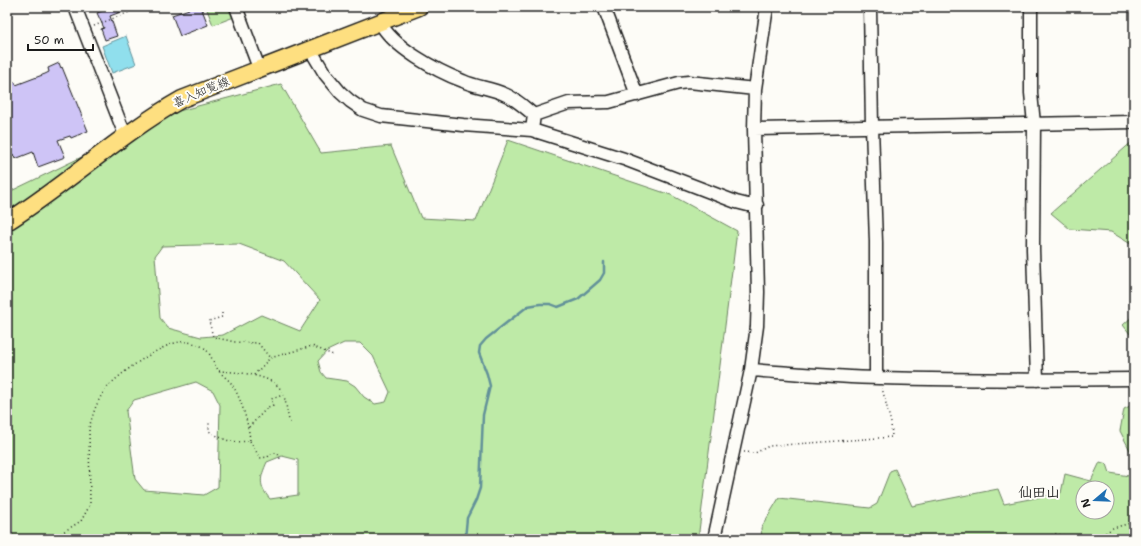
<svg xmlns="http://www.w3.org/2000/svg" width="1141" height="546" font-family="'Shantell Sans','Klee One',sans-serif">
<rect width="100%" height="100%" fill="#fdfcf7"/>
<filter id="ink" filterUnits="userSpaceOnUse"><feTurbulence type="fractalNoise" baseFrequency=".025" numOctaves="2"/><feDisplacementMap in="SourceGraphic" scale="8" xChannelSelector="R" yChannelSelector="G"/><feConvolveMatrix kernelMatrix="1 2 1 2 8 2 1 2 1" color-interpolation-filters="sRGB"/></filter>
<g filter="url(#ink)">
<!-- green -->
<path fill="#beeaa7" stroke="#6d8362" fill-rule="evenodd" d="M206,7h25l3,10 -21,8z
M281,84l40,69 70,-7 30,72 55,3 32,-81 163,55 66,36 -39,308h-691v-346l168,-81zM239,244l45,17 36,39 -20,31 -39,-16 -38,20 -22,2 -33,-9 -8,-10 -5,-62 7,-10zM344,343h16l13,13 17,36 -4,10 -11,2 -11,-7 -9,-11 -8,-5 -21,-3 -5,-6 -3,-11 9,-10zM196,382l17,9 7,14 -2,82 -14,8 -60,-5 -9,-11 -9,-68 8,-11zM282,456l16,4v35l-28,4c-12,-14 -10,-21 -3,-37z
M1134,140v106l-23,-14 -41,-3 -19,-16z
M1134,315v24l-11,-14z
M1134,404v135h-372l-1,-11 18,-30 91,10 7,-4 13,-33 5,-2 17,37 86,-17 6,15 57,-11 4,-19 26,7 9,-19 7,2 3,9 19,3 5,-18 -14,-27 4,-22zM1083,488h24v24h-24z"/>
<!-- water -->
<path fill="#90dfed" stroke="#629199" d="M126,36l10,28 -24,9 -10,-27z"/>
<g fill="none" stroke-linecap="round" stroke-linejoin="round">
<!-- stream -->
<path stroke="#629199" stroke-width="2.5" d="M465,539l2,-21 9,-18 4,-12 3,-73 7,-29 -3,-12 -8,-21 1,-7 6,-7 42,-33 12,-2h10l8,3 20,-8 22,-19 4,-7v-11"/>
</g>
<!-- building -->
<path fill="#cec4f6" stroke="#1c1c1c" d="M112,7l19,1 -21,8 7,20 -12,4 -4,-11 3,-1 -7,-15z
M188,7h13l7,18 -28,11 -8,-21 17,-6z
M59,63l2,5 1,-1 26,64 -17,7 -1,-2 -12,4 7,17 -27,10 -5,-15 -18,7 -2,-5 -2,1 -4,-9v-61l8,-3 1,3 29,-11 4,-2 -1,-4z"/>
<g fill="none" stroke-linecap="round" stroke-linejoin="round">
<!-- minor casing -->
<g stroke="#1c1c1c" stroke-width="15">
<path id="minor" d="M75,7l50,128
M236,7l23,61
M604,7l33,88
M870,7l2,120 4,115v130l2,6
M1031,7v86l3,31 -1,125 4,131
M380,22c12,25 57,49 83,59 13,6 28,7 41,13 11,4 20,13 30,21
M310,49l15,25 15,18 10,9 13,9 18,6 82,9 69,5 92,29 112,43 12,3h9
M754,129l380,-7
M532,130l2,-15 35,-12 40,-1 70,-19 10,-1 66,7
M751,370c43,3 85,7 128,8 85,2 170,2 255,1
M714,539l37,-169 6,-44 1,-34 -4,-163 1,-40 12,-82"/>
</g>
<!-- major casing -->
<g stroke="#1c1c1c" stroke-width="19">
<path id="major" d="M7,222c60,-38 113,-88 175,-123l237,-92"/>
</g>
<!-- path -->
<path stroke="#1c1c1c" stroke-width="1.5" stroke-dasharray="1 3" stroke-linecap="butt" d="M94,26l48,-19
M222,313v4l-13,4 4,16 22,5 23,1 12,15
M219,371c16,1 52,3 62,19 6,10 5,22 9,33
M254,375l16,-17 42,-12 21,9
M249,427l19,-20 5,-2 -2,-6 12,-4
M250,441l10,17 8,-1 2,-3 5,-1 3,1 2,4 -2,1
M744,452l11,1 14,-7 123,-9 -1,-14 -9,-35
M55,539l8,-7 18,-11 9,-16 -1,-77c4,-14 8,-28 17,-39 12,-15 55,-45 74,-47 6,-1 15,1 21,4 9,4 11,15 16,22 3,6 10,10 14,15 10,14 18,42 19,58 -19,2 -25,0 -41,-10v-8
M1040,539l16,-5 23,5
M1091,539l8,-2 14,-9 21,-6"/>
<!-- minor -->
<use href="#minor" stroke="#fdfcf7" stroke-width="12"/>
<!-- major -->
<use href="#major" stroke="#fedf80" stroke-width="16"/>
</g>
</g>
<g text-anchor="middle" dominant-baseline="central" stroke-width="4" stroke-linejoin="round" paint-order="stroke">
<!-- street labels -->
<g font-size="12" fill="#1c1c1c" stroke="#fdfcf7">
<text transform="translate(201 92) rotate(-23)">喜入知覧線</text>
</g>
<!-- quarter labels -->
<g font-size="14" font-weight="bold" fill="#1c1c1c" stroke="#fdfcf7">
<text x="1039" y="492">仙田山</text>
</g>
</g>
<!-- margin -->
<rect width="1141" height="546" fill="none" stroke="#fdfcf7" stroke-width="24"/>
<rect x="12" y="12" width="1117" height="522" fill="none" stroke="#1c1c1c" stroke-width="1.5" filter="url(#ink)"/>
<!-- north arrow -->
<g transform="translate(1095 500) rotate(251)"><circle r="19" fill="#fdfcf7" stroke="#a3a29f"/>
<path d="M0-3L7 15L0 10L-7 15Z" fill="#1f6fb2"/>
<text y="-6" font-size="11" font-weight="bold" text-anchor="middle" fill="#1c1c1c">N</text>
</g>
<!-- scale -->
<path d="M28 44v6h65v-6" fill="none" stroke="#1c1c1c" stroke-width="2"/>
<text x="34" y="44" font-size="12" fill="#1c1c1c" stroke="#fdfcf7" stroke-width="3" paint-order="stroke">50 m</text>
</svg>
